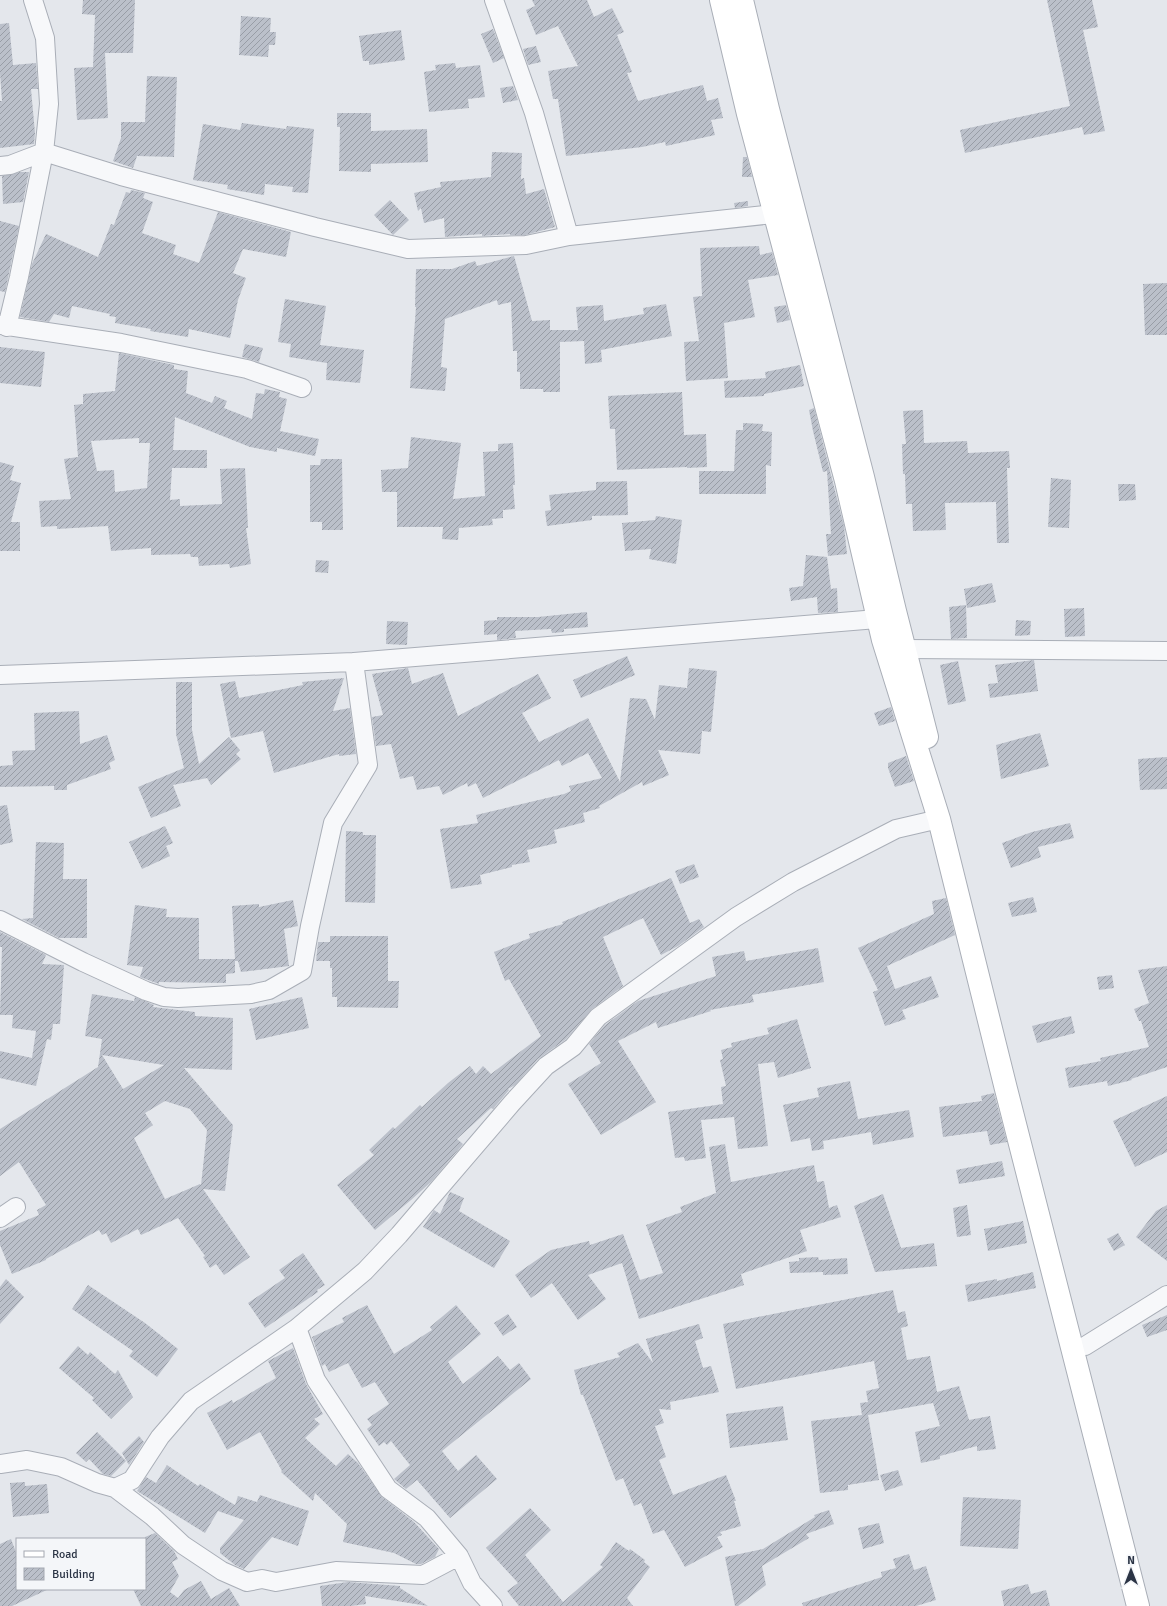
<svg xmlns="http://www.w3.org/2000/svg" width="1167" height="1606" font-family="Signika,sans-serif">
<defs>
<pattern id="building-hatch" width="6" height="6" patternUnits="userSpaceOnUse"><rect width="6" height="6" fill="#bbc0ca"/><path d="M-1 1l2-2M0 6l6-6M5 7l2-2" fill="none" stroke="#989da6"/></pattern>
</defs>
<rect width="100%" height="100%" fill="#e4e7ec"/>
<!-- building -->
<path fill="url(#building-hatch)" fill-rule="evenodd" d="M83,0h52l-2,53h-28l3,65 -31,2 -3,-52 19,-1 2,-52 -13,-1z
M532,0h55l7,17 18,-9 12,24 -7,3 15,37 -5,1 11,28 65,-16 4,16 11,-3 5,20 -12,2 4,15 -49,11 -1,-4 -23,5 -76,9 -8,-57h-5l-5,-28 30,-5 -20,-40 -22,9 -10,-25 9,-4z
M1047,0h45l6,27 -15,3 22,101 -21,4 -2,-8 -117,26 -5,-23 110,-24z
M241,16l30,2 -1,14h6l-1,13h-6l-1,12 -29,-2z
M9,23l4,42 23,-2 2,26h-7l4,44 -1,11 -34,4v-47h2l-2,-28v-49z
M493,29l11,29 -11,5 -12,-29z
M401,30l4,30 -36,5v-4h-6l-4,-25z
M536,46l5,16 -13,3 -5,-16z
M455,63l1,5 24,-3 5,32 -17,2 1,9 -40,4 -5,-40 12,-2 -1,-5z
M147,76l30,1 -3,80 -37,-1 -4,12 -20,-7 8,-23v-16h24z
M513,86l5,14 -15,3 -3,-15z
M337,113h34v18l56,-2 1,33 -57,2v8l-32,-1 1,-44h-3z
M242,123l44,6 1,-3 27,3 -6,64 -16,-1 1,-5 -28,-3 -1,11 -37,-6 1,-4 -35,-5 10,-56 37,6z
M492,152l30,1 -1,26 3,-1 2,16 18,-5 11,38 -30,8h-15v-1l-28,2v-2l-37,3 -1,-19 -20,5 -3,-15 -3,3 -4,-18 27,-6 -1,-5 51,-5z
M743,157h4l5,20h-10z
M20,172h9l-6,30 -20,2 -1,-28z
M131,190l14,3 -2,5 10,4 -11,31 34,12 -3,9 26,9 19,-51 73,20 -5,25 -43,-8 -10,24 13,5 -8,22 -8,38 -41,-9 -1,8 -38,-6 1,-2 -36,-6 1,-6 -7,-1 1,-2 -38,-8 -3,12 -15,-4 -5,8 -29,-5 12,-53 14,-30 52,23 13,-33 3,1 12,-33 4,1z
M390,200l19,20 -16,15 -19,-20z
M748,201v5l-13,2 -1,-5z
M0,221l19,5 -14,66 -5,-1z
M759,246l1,9 12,-3 6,23 -30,5 7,37 -31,6 4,55 -42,3 -2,-39 15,-1 -6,-44 9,-1 -2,-48z
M514,256l18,65 18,-1v10h28l-2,-23 27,-2 1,16 40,-7 -1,-6 23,-4 6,32 -71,14 1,12 -17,2 -1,-23 -24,1v50h-17v-3h-23v-17h-3v-21h-4l-2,-49 -13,3 -1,-5 -52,19 -4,48 6,1 -2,23 -35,-3 6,-81h-1l1,-38h36l23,-8 2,5z
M1167,283v52h-22l-2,-51z
M285,299l41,7 -6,39 44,5 -4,33 -34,-3 1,-17 -38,-6 2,-13 -13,-2z
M786,305l4,15 -13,3 -3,-16z
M245,344l18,4 -4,14 -17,-5z
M0,347l45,5 -4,35 -41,-4z
M119,353l55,12v4l14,2 -2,22 26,10 3,-7 12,5 -3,7 28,11 4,-26 8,1 1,-5 15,3 -1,5 8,2 -7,32 39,8 -4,17 -38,-8v4l-27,-5 -75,-30 -2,33h34v18h-35l-2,32 10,-1v7l42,-2 -2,-35 25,-1 3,60h-2l5,36 -21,4 -1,-4 -30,2 -1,-9h-7l-1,-3 -39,1v-7l-40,3 -3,-25 -51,3v-3l-16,1 -2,-26 32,-2 -7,-40 14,-2 -4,-52 9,-1v-10l32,-3zM139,438v5h11l-3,45 -32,4 -1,-22 -17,1 -6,-30z
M800,365l4,21 -40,8v2l-39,2 -1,-17 42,-3 -1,-6z
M682,392l2,43 22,-1 1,33 -20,1v-1l-70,3 -2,-41h-5l-2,-33z
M814,408l30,118 3,28 -19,2 -2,-22h5l-4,-63 -4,1 -10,-41 -4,-21z
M923,410l1,33 43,-2 1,12 41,-2 1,17h-3l2,75h-12l-1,-41 -51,1 1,27 -33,1 -1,-27h-6l-1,-30h-2l-1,-30h4l-3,-33z
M743,423l20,1 -1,7 10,1 -1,34 -5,-1v29h-67v-23h35l2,-41h7z
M411,437l50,6 -8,56 32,-3 -2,-44 15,-1v-7l15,-1 2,42h-2l2,24 -12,1v8l-11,1 1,6 -34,3 -1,12 -16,-1 1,-12h-46v-35h-15l-1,-22 27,-2z
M321,459h21l1,71h-21v-8h-12v-57h10z
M0,462l14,4 -4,14 11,3 -10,39h9v29h-20z
M1051,478l20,2 -2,48 -21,-1z
M627,481l1,34 -36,1v4l-45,6 -2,-15 6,-1 -2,-15 47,-5v-8z
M1118,484h17l1,16 -17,1z
M656,516l26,4 -6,44 -27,-5 2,-10 -26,2 -3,-28 33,-3z
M806,555l21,2 4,32 6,-1 1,24 -20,1 -1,-16 -26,4 -2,-13 14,-2z
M316,560l13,1 -1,12 -13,-1z
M992,583l4,19 -29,6 -3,-19z
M966,605l1,33 -16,1 -2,-32z
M1084,608l1,28 -20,1 -1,-28z
M587,612l1,15 -24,2v3l-12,1 -1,-4 -36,2 1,7 -19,2v-6l-13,1v-14l13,-1v-3h41z
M1016,620l15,1 -1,14 -15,1z
M387,621l21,1 -1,23 -21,-1z
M627,656l8,19 -54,23 -8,-18z
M1034,660l4,31 -48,7 -2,-14 10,-1 -3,-18z
M958,661l8,40 -18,4 -8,-40z
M408,668l4,16 31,-11 15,43 80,-42 13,24 -29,15 17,29 49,-24 32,64 10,-84 16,1 9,21 4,-35 28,3 2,-20 28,3 -6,61 -9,-1 -2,23 -42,-4 11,25 -26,11 -1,-4 -43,24 1,2 -17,5 2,9 -31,8 3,13 -30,7 3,12 -18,3v2l-32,8 2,9 -31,5 -11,-60 38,-6 -2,-8 88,-21 7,-3 -2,-5 33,-8 -14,-25 -26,13 -3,-6 -76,38 -7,-15 -8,4 -1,-4 -24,12 -4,-9 -22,4 -4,-14 -13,3 -9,-35 -15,2 -4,-29 11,-2 -11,-41z
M344,678l-11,33 17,-3 6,46 -17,2v-2l-65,19 -11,-42 -32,7 -11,-54 15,-3 4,17 64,-13 -1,-3z
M176,682h16v48l7,34 30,-27 11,13 -4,4 5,5 -30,26 -4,-7 -34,7 8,21 -30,12 -13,-31 46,-19 -8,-34z
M891,707l4,14 -16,5 -5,-13z
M79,711l1,33 27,-9 8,25 -6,3 2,6 -44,16v5h-13v-4l-54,1v-21l13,-1 -1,-14 23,-1 -1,-37z
M1040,733l9,33 -48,13 -5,-34z
M906,756l8,25 -19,6 -7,-19v-5z
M1167,757v32l-27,1 -2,-31z
M7,805l6,37 -13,3v-39z
M1070,823l4,15 -36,9 3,10 -30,11 -9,-25 30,-11z
M165,826l8,17 -7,3 4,10 -28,13 -13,-27z
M346,831l17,1v3h13l-1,68 -30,-1z
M36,842l28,1 -1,36h24v59h-28l-37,-19 11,-1z
M694,864l5,13 -19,7 -5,-13z
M671,878l19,45 9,-4 5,8 -26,19 -17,9 -18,-37 -40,19 20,49 -31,23 -26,30 -28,20 -23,26 -7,4 1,1 -16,19 -2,-1 -34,31 6,5 -32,38 -20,18 -36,30 -38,-45 37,-30 -5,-5 24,-23 2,2 25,-24 2,2 26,-24 22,-17 6,8 7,-8 8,8 50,-38 -32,-57 -4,2 -11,-29 36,-14 -1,-4 34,-10 -1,-2z
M1033,897l4,15 -25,5 -4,-14z
M946,898l9,37 -68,31 8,23 36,-13 8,21 -37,13 4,9 -21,7 -12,-34 5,-2 -20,-42 76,-34 -2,-13z
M293,900l5,26 -14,3 5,37 -48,6 -3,-11h-3v12l-9,1v9l-67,-1v2l-19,-7 3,-10 -16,-2 8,-60 32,4 -1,8 33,1v41h36l-3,-53 27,-2v3z
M0,932l46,23 -4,9 22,1 -4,59h-7l-2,16 -4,-1 -11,47 -36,-8v-27l32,7 4,-27 -24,-3 1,-13h-13l2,-68h-2z
M330,936h58v45h11l-1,27 -61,-1v-10h-5v-29h-2v-7h-14l2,-19h12z
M818,948l6,34 -72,13 2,7 -44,8 1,1 -53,17 -2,-6 -38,19 38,61 -55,33 -33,-51 33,-21 -12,-19 16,-19 33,-24 78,-25 -4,-19 32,-6 2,10z
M1167,966v101l-36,12 1,1 -24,6 -1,-5 -38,7 -4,-20 36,-7 -1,-3 49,-11 -8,-26h-2l-5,-12 15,-6 -11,-33z
M1112,975l2,13 -15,2 -2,-13z
M92,994l42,7 1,-4 19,8 -1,2 42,5v4l38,2 -1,52 -48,-2 49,57 -8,66 -22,-2 47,68 -26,18 -8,-11 -6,4 -7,-11 2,-1 -27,-38 -37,17 -3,-6 -27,14 -5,-10 -4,2 -3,-5 -53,29v1l-34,14 -12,-29v-14l39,-16 -2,-5 9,-5 -27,-43 -19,14v-47l98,-62 4,-28 -17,-3zM102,1055l62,10 -41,24zM165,1101l25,8 17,21 -6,55 -1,-1 -35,15 -31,-61 19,-13 -8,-12z
M302,997l7,31 -53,12 -7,-31z
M1071,1016l4,17 -38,10 -5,-17z
M797,1019l14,49 -33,10 -4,-16 -16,2 10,82 -30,3 -4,-32 -33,3 5,38 -21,3 -1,-4 -9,1 -7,-46 55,-8 -2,-17 5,-1 -6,-26 3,-1 -2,-9 11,-3 -1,-4 38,-9 -2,-6z
M850,1081l8,38 51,-9 5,27 -41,8 -2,-13 -48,9 1,8 -12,2 -2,-13 -19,4 -8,-37 36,-8 -2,-9z
M994,1093l13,49 -17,3 -3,-14 -44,6 -4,-30 43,-6 -1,-5z
M1167,1096v56l-32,15 -22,-46z
M725,1144l6,38 83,-17 3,17 7,-1 5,27 8,-3 4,12 -41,13 7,21 -66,23 3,11 -105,34 -17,-56 -34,12 18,24 -28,21 -26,-37 -21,15 -16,-23 36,-25 38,-9 1,4 33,-11 17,46 23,-7 -17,-48 36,-13 -2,-5 36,-14 -7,-46z
M1002,1161l3,15 -46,8 -3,-14z
M450,1192l14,6 -5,13 51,30 -16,27 -71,-41 11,-17 6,4z
M883,1194l18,54 33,-5 3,23 -62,6 -21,-66z
M967,1205l4,30 -14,2 -4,-29z
M1167,1205v56l-31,-24 20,-26z
M1023,1221l4,22 -39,8 -4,-22z
M1118,1233l7,12 -11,6 -7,-12z
M303,1253l22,32 -8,5 1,2 -53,36 -17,-25 37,-25 -6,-8z
M818,1257l1,3 28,-2 1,16 -25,1v-3l-33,1 -1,-11 10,-1v-3z
M1033,1272l3,16 -68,14 -3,-17 32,-6v2z
M6,1279l18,18 -24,27v-37z
M88,1285l57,38 33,26 -21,28 -28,-21 4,-5 -61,-42z
M893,1290l5,23 7,-2 3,15 -7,2 6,32 23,-4 7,36 22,-6 10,34 21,-4 6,33 -19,2v-5l-37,10v3l-19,4 -6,-31 25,-6 -7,-23 -65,12 11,65 -31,5v5l-28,3 -9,-72 51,-6 -2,-12 8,-1 -2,-11 13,-3 -5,-27 -138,28 -13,-65z
M367,1305l27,49 38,-24 -2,-3 26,-22 25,29 -33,28 15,22 35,-28 12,14 9,-7 12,16 -89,72 16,20 18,-16 21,24 -47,39 -33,-38 -11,9 -12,-10 16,-14 -19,-24 -4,4 -3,-3 -5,4 -12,-17 5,-4 -5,-6 22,-15 -14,-22 -13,6 -14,-25 -19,9 -4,-8 -3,2 -10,-29 32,-15 -2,-4z
M508,1314l9,13 -14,9 -9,-13z
M1167,1315v15l-20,7 -5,-12z
M699,1324l4,14 -8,3 8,27 8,-2 8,26 -49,10 1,8 -12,-1 5,14 -9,3 11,31 -7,3 14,35 53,-20 10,26h-2l7,25 -21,6 2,3 -5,2 6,10 -38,20 -21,-37 -11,4 -12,-31 -7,3 -11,-28 -7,3 -33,-86h-2l-7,-25 46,-13 -3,-4 21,-10 15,20 -7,-24z
M78,1346l10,9 2,-3 25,22 3,-4 15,27 -22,22 -19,-19 2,-2 -35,-30z
M293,1348l13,36 17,30 -9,5 6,5 -15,14 31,28 12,-12 10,9 24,34 32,25 25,27 -4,8 -14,7h-5l-22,-11 -51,-11 4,-18 -32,-31 -2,8 -32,-29 1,-1 -22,-39 -33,18 -20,-37 25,-13 1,3 43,-25 -8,-17z
M783,1406l5,34 -58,8 -4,-34z
M97,1432l29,29 -15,15 -8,-2 -14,-15 -3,3 -10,-9z
M139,1436l5,6 -15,23 -7,-12z
M167,1465l31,21 2,-2 35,21 3,-9 19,6 3,-7 49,16 -11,35 -26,-9 -28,32 -9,-4 -15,-12v-5l24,-28 -26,-9 -13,22 -68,-42 9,-14 10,6z
M898,1470l5,15 -18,6 -5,-16z
M25,1482v4l22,-2 2,29 -36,4 -3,-34z
M963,1497l58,3 -3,49 -58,-3z
M530,1508l21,22 -26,25 38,47 40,-35 -3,-2 16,-23 13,9 1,-2 15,11 -1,2 6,5 -23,31 6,8h-114l-12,-15 11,-8 -32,-35z
M829,1510l5,14 -28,10 3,4 -47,28 4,19 -28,21h-3l-10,-49 38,-8 52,-32 -1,-2z
M879,1523l5,20 -21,6 -5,-21z
M155,1533l19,18 4,8 -6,3 7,14 -9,16 8,6 6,-8 17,-9 10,18 18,-11 11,18h-99l-8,-17h12v-52z
M11,1539l6,16v34h32l-37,17h-12v-62z
M909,1554l5,16 12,-4 10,34 -20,6h-113l-1,-3 80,-26 -1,-5 15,-4 -3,-9z
M348,1582l52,4v2l28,18 -63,-10 1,8 -15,2h-29l-2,-20z
M1028,1584l3,10 15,-4 4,16h-46l-3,-15z"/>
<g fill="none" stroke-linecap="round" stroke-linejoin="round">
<!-- street casing -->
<g stroke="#a9aeb7" stroke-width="20">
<path id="street" d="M494,0l40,113 35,123
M0,166l10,-1 34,-13 77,24 194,51 93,22 118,-4 43,-9 205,-22
M0,325l121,18 126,26 55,19
M7,327l12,-50 25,-125 5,-48 -4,-66 -12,-38
M905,649l262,2
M0,675l354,-13 523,-43
M0,920l83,42 63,29 18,6 14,1 73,-4 18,-4 33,-19 8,-45 23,-103 35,-58 -14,-103
M0,1218l16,-11
M1085,1346l82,-51
M0,1464l27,-4 34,7 36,16 18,5 37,28 31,29 39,26 25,11 15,-3 14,3 60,-11 87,4 36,-19
M115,1488l17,-8 28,-43 31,-36 106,-73
M493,1606l-21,-23 -13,-27 -32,-38 -39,-29 -72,-109 -19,-52 68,-57 34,-36 113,-132 34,-37 27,-19 25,-30 138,-100 57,-35 103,-53 43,-10"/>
</g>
<!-- secondary casing -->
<g stroke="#a9aeb7" stroke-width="24">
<path id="secondary" d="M721,0l27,114 98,367 37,159 56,179 67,270 132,517
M742,0l26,109 95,368 32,134 32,126"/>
</g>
<!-- street -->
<use href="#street" stroke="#f7f8fa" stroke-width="18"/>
<!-- secondary -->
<use href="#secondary" stroke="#fff" stroke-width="22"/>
</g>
<!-- legend -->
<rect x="16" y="1538" width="130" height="52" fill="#f4f6f9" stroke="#a4a8b1"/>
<rect x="24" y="1551" width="20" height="6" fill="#ffffff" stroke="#a4a8b1"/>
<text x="52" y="1558" font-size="12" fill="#2b3445">Road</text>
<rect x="24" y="1568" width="20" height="12" fill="url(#building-hatch)" stroke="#a4a8b1"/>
<text x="52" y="1578" font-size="12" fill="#2b3445">Building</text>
<!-- north arrow -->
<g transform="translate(1131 1570)" stroke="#f4f6f9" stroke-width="3" paint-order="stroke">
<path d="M0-3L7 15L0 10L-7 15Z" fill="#2b3445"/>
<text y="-6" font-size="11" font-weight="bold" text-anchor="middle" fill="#2b3445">N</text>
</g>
</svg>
